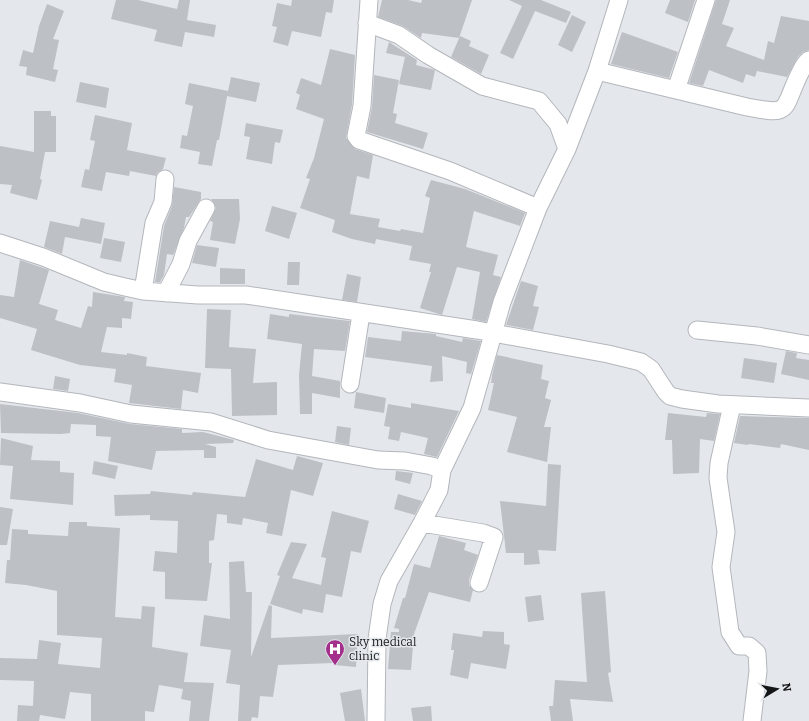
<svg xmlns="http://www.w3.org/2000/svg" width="809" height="721" font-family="Bitter,serif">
<rect width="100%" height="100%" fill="#e4e8ed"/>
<!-- building -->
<path fill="#bdc0c5" d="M116,0h22l39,9 2,-9h11l-3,20 29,5 -2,12 -29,-5 -3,15 -28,-6 3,-11 -46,-11z
M292,0h42l-2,13 -6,-1 -5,25 -29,-6 -4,15 -15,-4 4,-15 -5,-1 5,-23 14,3z
M382,0h26l13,3 1,-3h50l-13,38 -37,-5 -1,5 -18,-12 -25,-9z
M509,0h32l30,12 -5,11 -31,-12 -22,48 -13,-6 22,-47z
M670,0h25l-7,22 -23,-9z
M716,0h14l-8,24 12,4 -8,18 38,14 4,-19 6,2 7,-27 28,5v29l-6,2 -5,5 -11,20 -30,-6 -2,6 -9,-3 -3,9 -34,-13 -6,16 -14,-3z
M47,4l17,7 -11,28 6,1 -6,29 5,1 -3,12 -29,-7 1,-8 -8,-1 4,-16 10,3 6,-27z
M572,15l14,7 -14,30 -14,-7z
M622,32l56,20 -9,26 -58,-14z
M460,36l11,5 -2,5 20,9 -8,19 -30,-17z
M389,42l28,18 -1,5 19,5 -4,20 -32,-6 6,-27 -19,-4z
M330,49l25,6 -3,50 -6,33 9,11 18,6 -4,24 -12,-3 -7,38 30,5 -2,8 22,4 1,-2 22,4 7,-35 -5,-2 6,-16 34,9 60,24 -5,13 -46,-15 -8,36 32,8 -5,20 8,2 -15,45 -14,-3 8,-47 -23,-5 -15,48 -22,-7 11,-36h-2l2,-8 -22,-4 3,-14 -36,-7 -1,5 -23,-5 -20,-7 3,-12 -35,-12 10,-29 -4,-1 8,-20 10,-39 -28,-10 4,-14 -4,-2 5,-15 20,7z
M374,75l25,5 -6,33 4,1 -2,9 33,10 -5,16 -56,-17 5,-25z
M231,77l29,6 -4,19 -29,-6z
M80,82l29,6 -3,20 -30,-6z
M189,83l39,8 -9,49h-2l-5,26 -14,-2 2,-12 -20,-4 2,-13 5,1 6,-30 -8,-2z
M34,111h17v5h5v36h-11l-5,27 2,1 -5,20 -27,-7 2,-8 -12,-1v-38l34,6z
M95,115l37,8 -5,27 39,8 -3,11 -6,4 -1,3 -26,-5 -1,5 -23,-4 -4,19 -21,-4 4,-18 4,1 6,-29 -5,-1z
M246,123l37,7 -3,13 -5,-1 -3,22 -26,-5 4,-22 -6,-1z
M174,187l27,5v7l-12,18h-3l-2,11 -11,27 -6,-1 -3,21 -4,7h-5l9,-56 8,-20z
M211,199h28l1,20 -5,25 -25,-4 3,-18 -3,-1 6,-13z
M272,206l25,7 -8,26 -24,-8z
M81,218l24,5 -4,21 -36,-7 -3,17 -18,-7 6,-26 29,6z
M104,238l21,4 -4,20 -21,-4z
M197,245l22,3 -3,19 -24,-4z
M20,260l29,10 -10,34 19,6 -3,10 26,8 7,-22 4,1 1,-15 32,5 -1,4 9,1 -2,17 -9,-1v10l-15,-1 -6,25 26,3v-2l20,4 -1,9 55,7 -3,20 -15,-3 -2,19 -52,-6 3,-18 -18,-3 2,-13 -36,-4 -49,-15 6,-21 -37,-11v-23l14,2z
M288,262h12l-1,23h-12z
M220,268l25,1v15h-25z
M347,274l14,3 -4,25 -15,-2z
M521,281l17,5 -5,20 6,1 -6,23 -27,-5z
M207,309l24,1 -2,37 27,2 -3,34 24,-1v33l-45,1 -1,-47 -26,-1z
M270,314l19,3v-3l61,7 -5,30 -31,-2 -2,27 28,5v17l-28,-5v21h-12l-1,-39 3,-31 -35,-5z
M402,331l34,3v2l26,6 1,-4 18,3 -10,33 -5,-1 1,-11 -25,-6 1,25 -13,1 2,-16 -67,-9 3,-20 33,4z
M786,351l11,2 -1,5 13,2v20l-28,-6z
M497,355l46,10 -2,14 8,2 -4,17 6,2 -7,27h7l-4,35 -40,-10 10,-35 -29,-7 6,-27h-3l1,-8z
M744,358l33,5 -3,20 -33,-5z
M55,376l15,3 -2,12 -15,-2z
M356,392l30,6 -2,15 -30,-5z
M411,403l48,8 -22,46 -13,-3 4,-16 -27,-6 -2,9 -11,-2 2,-12 -6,-1 4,-22 23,4z
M0,404l78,9 52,11 52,5v4l21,-1 31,8 -1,3 -28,1 11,3v11h-12v-8l-48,1 -4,19 -44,-9 3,-24 -15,-1v-11l-25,-1 -1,9 -9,1 -60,-1z
M668,413l38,4 1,-4 13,1 -6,27 -14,-2 -1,34 -26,1 -1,-34h-7z
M740,416l69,2v32l-28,-6 -1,4 -31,-4 -1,1 -14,-2z
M337,426l14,2 -2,17 -14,-3z
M1,438l32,8 -2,14 29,1v11l14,1 -1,32 -63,-6 3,-33 -13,-1z
M297,456l26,7 -10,33 -22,-6 -9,46 -16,-3 2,-10 -25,-5 -1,7 -15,-2v-8l-10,-1 -3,26 -5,1v22h3l-5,38 -42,-2v-27l-12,-1 2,-20 22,2 1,-32 -28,-1v-5l-35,1 -1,-21 36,-1 1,-3 41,4 1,-3 52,5 11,-38 37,11z
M94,461l24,5 -3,13 -23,-5z
M548,464l13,1 -5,86 -18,-1 2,14 -16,1v-12h-18l-6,-52 46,5z
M396,471l17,2 -3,11 -15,-4z
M398,494l24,7 -7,14 -21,-6z
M0,507l13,2 -6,36h-7z
M332,511l37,10 -8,32 -10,-2 -9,46 -16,-3 -3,19 -20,-4 -1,5 -32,-10 10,-28 -3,-1 14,-33 16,2 -15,34 29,7 5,-27 -5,-1z
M69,522h18v4l33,2 -5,89 26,2 1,-13 13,1 -3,40 36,6 -4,29 30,1 -5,38h-20l2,-20 -10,-2 2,-10 -24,-4 -5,27 -9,-1v10h-54v-27l-21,-2 -5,27 -25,-4 -1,6h-22l1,-16 15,1 1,-25 -34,-1v-22l37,1 2,-19 22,3 -3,21 42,4 2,-30 -45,-3v-44l-31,-6 -21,-2 2,-23h3l2,-31 16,1v4l40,2z
M439,536l27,7 -2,7 14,5 -9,25v5l4,5 -3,12 -41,-10 -15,42 -3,36 -23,-1 3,-37h8v-3l-5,-1 9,-30h2l9,-34 16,4z
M244,561l2,31h6l-1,65 18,-52 3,1 -1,32 87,-4 -2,33 -22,-2v-2l-56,2 -5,32 -13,-1 -2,22 -6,-1 -1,4h-13l2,-36 -14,-2 5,-33 -31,-4 4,-31 26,4 -1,-57z
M605,591l6,81 -3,1 5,29 -43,-3 3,22h-22l-2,-15h4l2,-26 32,2 -6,-89z
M541,595l3,25 -16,2 -3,-25z
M483,631l21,1v12l6,1 -4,24 -35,-6 -3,16 -18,-4 4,-25h-3l2,-17 29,4z
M361,689l4,32h-20l-5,-28z
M431,706l1,15h-19l-2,-13z"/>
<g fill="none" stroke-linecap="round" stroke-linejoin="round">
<!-- minor casing -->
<g stroke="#b3b6bb" stroke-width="19">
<path id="minor" d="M369,0l-7,106 -6,30 3,4 91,31 88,37
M367,23l32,12 29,20 54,31 57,15 19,23 9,25
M597,71l150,36c45,9 35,3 52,-32 3,-6 5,-11 10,-15
M676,90l30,-90
M0,243l43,14 61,25 21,5 18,4 55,4h48l231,35 131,24 33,8 10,7 15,23 4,4 12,3 36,5 91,4
M143,291l11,-68 9,-21 2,-23
M166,293l15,-29 7,-23 18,-33
M697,330l60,6 52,9
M350,384l11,-70
M0,392l80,11 51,11 80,8 57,18 110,20 27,1 27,5 10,4
M732,405l-13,58 -1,15 8,54 -5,35 9,65 9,14h10l8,7 1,18 -6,50
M422,523l61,10 11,4 -15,46
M376,721l1,-82 5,-35 7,-23 33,-58 17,-33 3,-20 30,-62 30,-106 36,-94 29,-59 30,-78 22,-71"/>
</g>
<!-- minor -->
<use href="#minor" stroke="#fff" stroke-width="17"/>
</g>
<!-- icons -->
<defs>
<g id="hospital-pin" transform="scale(1)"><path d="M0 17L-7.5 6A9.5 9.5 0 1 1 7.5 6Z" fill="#a3308b" stroke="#e4e8ed"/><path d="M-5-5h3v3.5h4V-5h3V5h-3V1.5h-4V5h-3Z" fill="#fff"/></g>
</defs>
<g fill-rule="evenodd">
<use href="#hospital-pin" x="335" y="649"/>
</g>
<g text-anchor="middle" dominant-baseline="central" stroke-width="3" stroke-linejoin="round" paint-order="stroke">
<!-- poi labels -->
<g font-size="12" fill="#151618" stroke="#e4e8ed" text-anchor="start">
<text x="349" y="642">Sky medical<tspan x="349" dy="14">clinic</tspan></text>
</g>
</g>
<!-- north arrow -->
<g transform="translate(777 689) rotate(80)" stroke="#e4e8ed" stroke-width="3" paint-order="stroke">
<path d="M0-3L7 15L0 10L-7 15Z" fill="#151618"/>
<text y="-6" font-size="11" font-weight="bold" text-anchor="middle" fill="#151618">N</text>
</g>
</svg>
